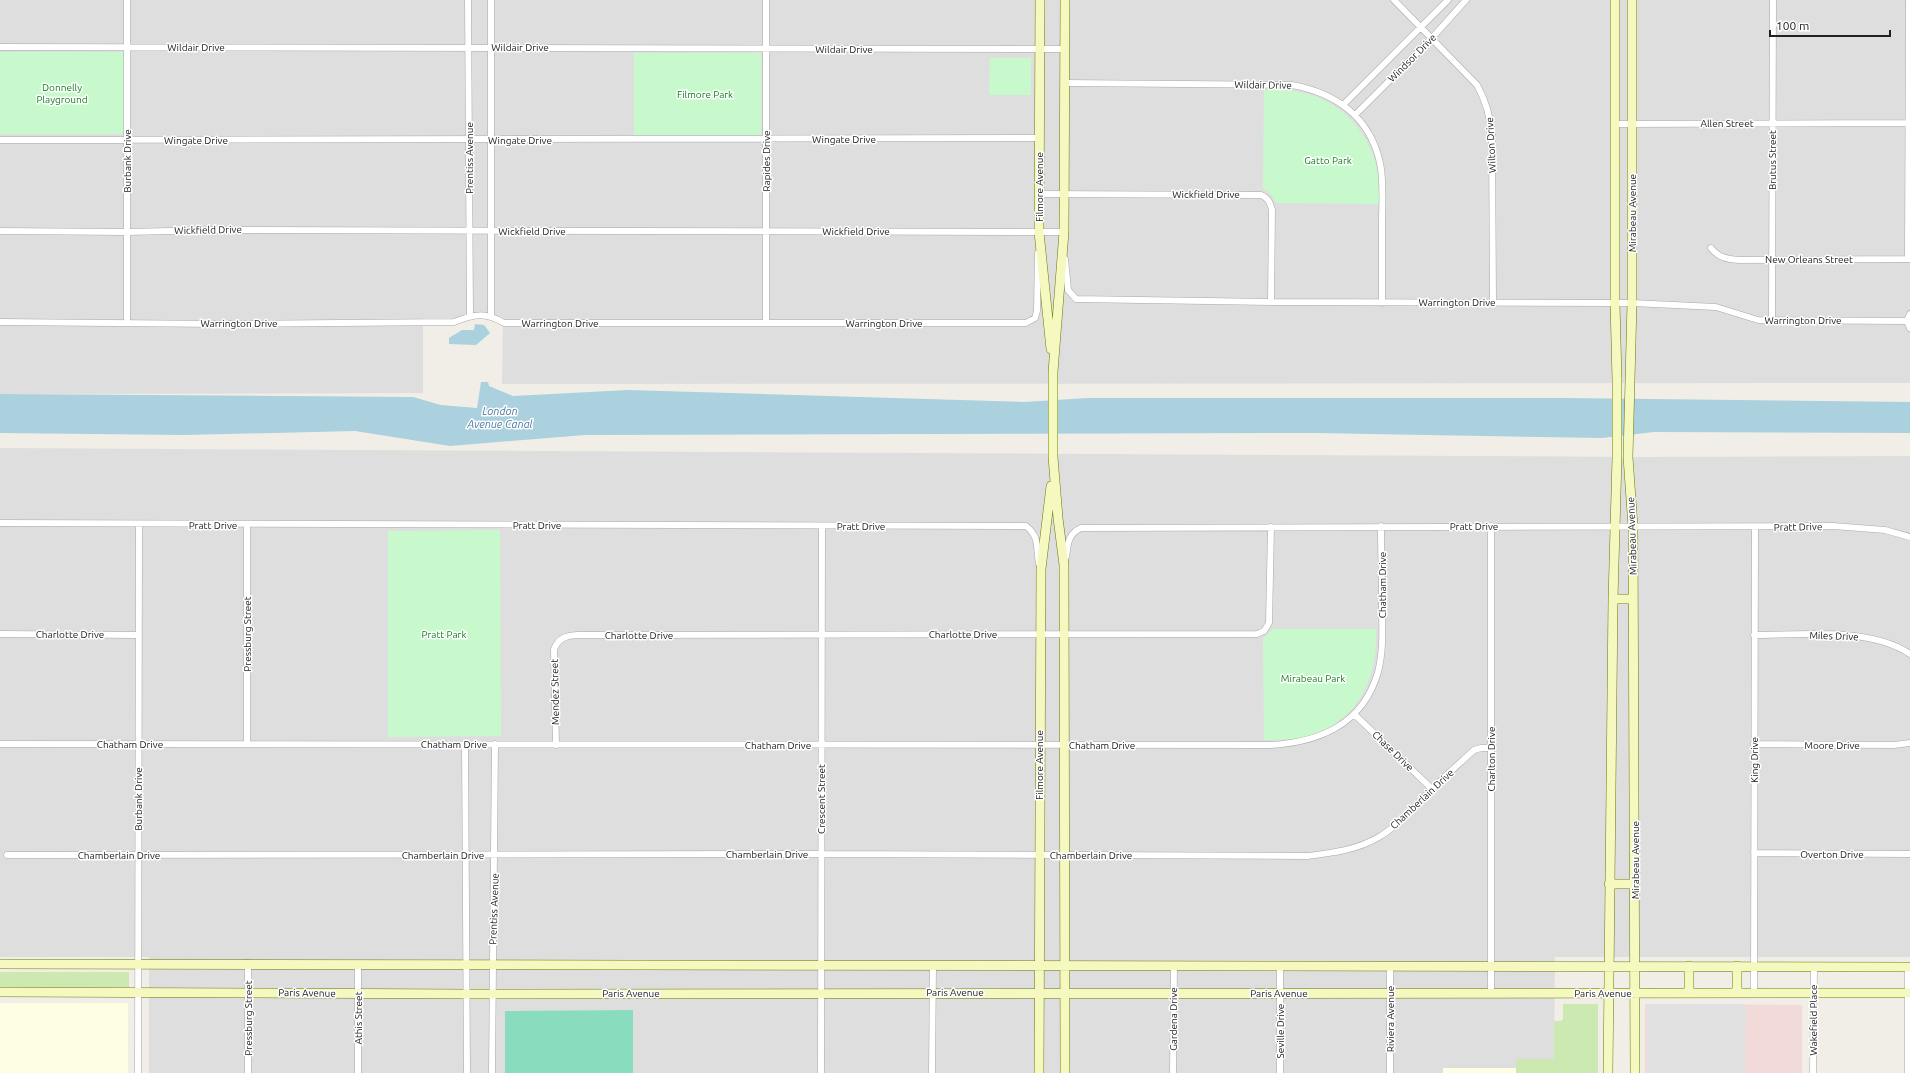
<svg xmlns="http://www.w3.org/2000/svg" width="1910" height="1073" font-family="Ubuntu,sans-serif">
<rect width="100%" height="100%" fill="#f1eee8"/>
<!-- residential -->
<path fill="#dfdede" d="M0,0h1910v383l-1408,1 1,-66h-80v75l-423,1z
M0,448l1647,9 263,-1v501h-355l-1,102h-38v9h-73v5h-1294v-116h-149z"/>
<!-- commercial -->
<path fill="#f1dad8" d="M1645,1004l157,1v68h-157z"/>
<!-- education -->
<path fill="#fefee4" d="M0,1003h128v70h-128z
M1443,1068h73v5h-73z"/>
<!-- grass -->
<path fill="#cbe9b0" d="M0,972h129v15l-129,1z
M1563,1004h35v69h-82v-14h38v-38h7l2,-2z"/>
<!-- park -->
<path fill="#c8f9cc" d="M0,52h124v82h-124z
M634,53h127v82h-127z
M990,58h41v37h-42z
M1264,90c13,0 26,0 39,3 38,8 67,40 74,77 2,11 2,23 3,34l-104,-1 -6,-10 -7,-5z
M500,530l1,206 -113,1v-206z
M1273,629h103c2,51 -18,94 -72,108 -13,3 -26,3 -40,3l-1,-102z"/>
<!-- pitch -->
<path fill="#89ddbe" d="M633,1010v63h-128v-62z"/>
<!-- parking -->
<path fill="#e1e1e1" d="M1647,1004h99l-1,69h-98z"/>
<!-- water -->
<path fill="#aad1dd" d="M475,324l9,1 6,8 -14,12 -27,-1v-6l13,-8h12z
M481,382h7l1,4 24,10 115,-6 396,12 64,-4h476l346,4v31l-256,-1 -52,6 -287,-5 -730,2 -135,11 -95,-15 -170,4 -185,-2v-39l413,3 28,8 36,3z"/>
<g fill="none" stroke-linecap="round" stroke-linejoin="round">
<!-- street casing -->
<g stroke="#a8a8a8" stroke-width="7">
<path id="street" d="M127,0v322
M468,0l2,316
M491,0v315
M1394,0l83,85c9,16 13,30 15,49l1,168
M0,47l1065,2
M1065,83l227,2c44,8 78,32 88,78 4,19 2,40 2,60 0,27 0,53 0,80
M1344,104l104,-104
M1355,115l76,-76 35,-39
M1615,124l295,-1
M0,140l1039,-2
M1040,194l221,1c7,3 9,7 11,15l-1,92
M0,231l127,1 86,-2 851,2v2
M1711,248c8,10 16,11 28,12l171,-1
M1065,259l3,31 8,9 195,3 361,1 84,4 42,13 149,1
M1908,259l1,-259
M1910,314l-3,7 3,7
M1772,320l1,-320
M0,322l223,2 231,-2c20,-8 31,-10 50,1h522l9,-5 2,-7 1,-58
M766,323v-323
M0,523l1026,3c14,11 10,22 13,38
M1066,557c2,-14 2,-23 15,-29l752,-2 52,4 25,7
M0,634l139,1
M1754,635c47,0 117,-8 156,19
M1354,714l78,75
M0,744l1271,1c50,-3 92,-21 107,-73 6,-23 4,-47 4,-70 0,-25 -1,-50 -1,-76
M247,744v-219
M1754,744l140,1 16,-2
M465,745l2,328
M556,745l-2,-96c5,-11 11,-13 23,-14l680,-1 7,-3 5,-8 2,-96
M1754,853l156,1
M7,855l814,-1 487,2c24,-3 49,-6 71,-19 20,-12 35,-30 52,-47 14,-14 29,-27 43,-40l7,-2h10
M358,964v109
M1908,967v106
M1491,993v-467
M1754,993l1,-466
M138,1073l1,-548
M248,1073v-110
M492,1073c0,-110 3,-219 3,-329
M821,1073l1,-547
M932,1073l1,-108
M1173,1073l1,-108
M1280,1073v-107
M1390,1073v-107
M1813,1073l1,-107"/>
</g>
<!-- secondary casing -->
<g stroke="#6a7808" stroke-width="10">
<path id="secondary" d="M1040,0l-1,232 12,117
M1065,0l-1,232 -11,140v85l5,61 6,47 1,508
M1632,0v303l-4,154 5,70 2,546
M1613,599h20
M1609,884h26
M0,964l1910,3
M1689,966v27
M1737,966v27
M0,992l467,2 1443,-1
M1039,1073l2,-504 10,-83
M1608,1073l5,-474 4,-141v-79l-2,-76v-303"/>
</g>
<!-- street -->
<use href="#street" stroke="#fff" stroke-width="6"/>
<!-- secondary -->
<use href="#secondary" stroke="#f5f8bf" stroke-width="9"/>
</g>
<g text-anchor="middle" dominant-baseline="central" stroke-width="3" stroke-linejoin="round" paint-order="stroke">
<!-- street labels -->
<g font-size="10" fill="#212121" stroke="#fff">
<text x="196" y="47">Wildair Drive</text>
<text x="520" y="47">Wildair Drive</text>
<text x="844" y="49">Wildair Drive</text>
<text transform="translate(1412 58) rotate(-45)">Windsor Drive</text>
<text transform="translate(1263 85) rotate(1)">Wildair Drive</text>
<text x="1727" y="123">Allen Street</text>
<text x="844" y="139">Wingate Drive</text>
<text x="196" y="140">Wingate Drive</text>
<text x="520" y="140">Wingate Drive</text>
<text transform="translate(1491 145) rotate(-93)">Wilton Drive</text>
<text transform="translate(469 158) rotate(-90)">Prentiss Avenue</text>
<text transform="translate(1772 160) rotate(-90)">Brutus Street</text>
<text transform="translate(127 161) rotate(-90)">Burbank Drive</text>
<text transform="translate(766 161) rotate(-90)">Rapides Drive</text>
<text transform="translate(1039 187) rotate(-90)">Filmore Avenue</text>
<text x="1206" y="194">Wickfield Drive</text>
<text transform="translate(1632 213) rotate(-90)">Mirabeau Avenue</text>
<text transform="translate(208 230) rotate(-1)">Wickfield Drive</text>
<text x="532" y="231">Wickfield Drive</text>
<text x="856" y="231">Wickfield Drive</text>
<text x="1809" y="259">New Orleans Street</text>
<text x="1457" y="302">Warrington Drive</text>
<text x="1803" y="320">Warrington Drive</text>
<text x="239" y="323">Warrington Drive</text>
<text x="560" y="323">Warrington Drive</text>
<text x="884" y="323">Warrington Drive</text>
<text x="213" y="525">Pratt Drive</text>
<text x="537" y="525">Pratt Drive</text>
<text x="861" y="526">Pratt Drive</text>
<text x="1474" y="526">Pratt Drive</text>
<text transform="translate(1798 527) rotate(-1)">Pratt Drive</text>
<text transform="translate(1632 536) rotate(-92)">Mirabeau Avenue</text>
<text transform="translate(1382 585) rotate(-90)">Chatham Drive</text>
<text x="70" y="634">Charlotte Drive</text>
<text transform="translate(247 634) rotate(-90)">Pressburg Street</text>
<text x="963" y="634">Charlotte Drive</text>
<text x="639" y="635">Charlotte Drive</text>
<text transform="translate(1834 636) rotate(2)">Miles Drive</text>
<text transform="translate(555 692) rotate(-91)">Mendez Street</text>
<text x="130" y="744">Chatham Drive</text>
<text x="454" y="744">Chatham Drive</text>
<text x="778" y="745">Chatham Drive</text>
<text x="1102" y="745">Chatham Drive</text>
<text x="1832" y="745">Moore Drive</text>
<text transform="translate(1393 751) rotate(44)">Chase Drive</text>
<text transform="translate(1491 759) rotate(-90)">Charlton Drive</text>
<text transform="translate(1754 760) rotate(-90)">King Drive</text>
<text transform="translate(1039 765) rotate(-90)">Filmore Avenue</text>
<text transform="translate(138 799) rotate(-90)">Burbank Drive</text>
<text transform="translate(821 799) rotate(-90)">Crescent Street</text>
<text transform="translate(1422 799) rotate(-43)">Chamberlain Drive</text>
<text x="767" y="854">Chamberlain Drive</text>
<text x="1832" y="854">Overton Drive</text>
<text x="119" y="855">Chamberlain Drive</text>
<text x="443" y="855">Chamberlain Drive</text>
<text x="1091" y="855">Chamberlain Drive</text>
<text transform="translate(1635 860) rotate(-90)">Mirabeau Avenue</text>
<text transform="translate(494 909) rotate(-88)">Prentiss Avenue</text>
<text x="955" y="992">Paris Avenue</text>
<text transform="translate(307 993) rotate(1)">Paris Avenue</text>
<text x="631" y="993">Paris Avenue</text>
<text x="1279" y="993">Paris Avenue</text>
<text x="1603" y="993">Paris Avenue</text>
<text transform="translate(248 1018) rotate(-90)">Pressburg Street</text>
<text transform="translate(358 1018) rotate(-90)">Athis Street</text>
<text transform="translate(1173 1019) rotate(-90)">Gardena Drive</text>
<text transform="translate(1390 1019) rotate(-90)">Riviera Avenue</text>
<text transform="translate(1813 1020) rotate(-90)">Wakefield Place</text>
<text transform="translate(1280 1031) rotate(-90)">Seville Drive</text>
</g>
<!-- park labels -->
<g font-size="10" fill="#0f7f1a" stroke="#fff">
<text x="62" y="87">Donnelly<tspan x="62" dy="12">Playground</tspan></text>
<text x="705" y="94">Filmore Park</text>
<text x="1328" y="160">Gatto Park</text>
<text x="444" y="634">Pratt Park</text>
<text x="1313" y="678">Mirabeau Park</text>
</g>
<!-- water labels -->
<g font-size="11" font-style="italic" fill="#4c79a8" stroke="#fff">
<text x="500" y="411">London<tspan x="500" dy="13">Avenue Canal</tspan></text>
</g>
</g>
<!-- scale -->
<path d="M1770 30v6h120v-6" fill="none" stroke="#212121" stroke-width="2"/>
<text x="1776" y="30" font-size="12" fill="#212121" stroke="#ffffff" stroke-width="3" paint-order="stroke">100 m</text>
</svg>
